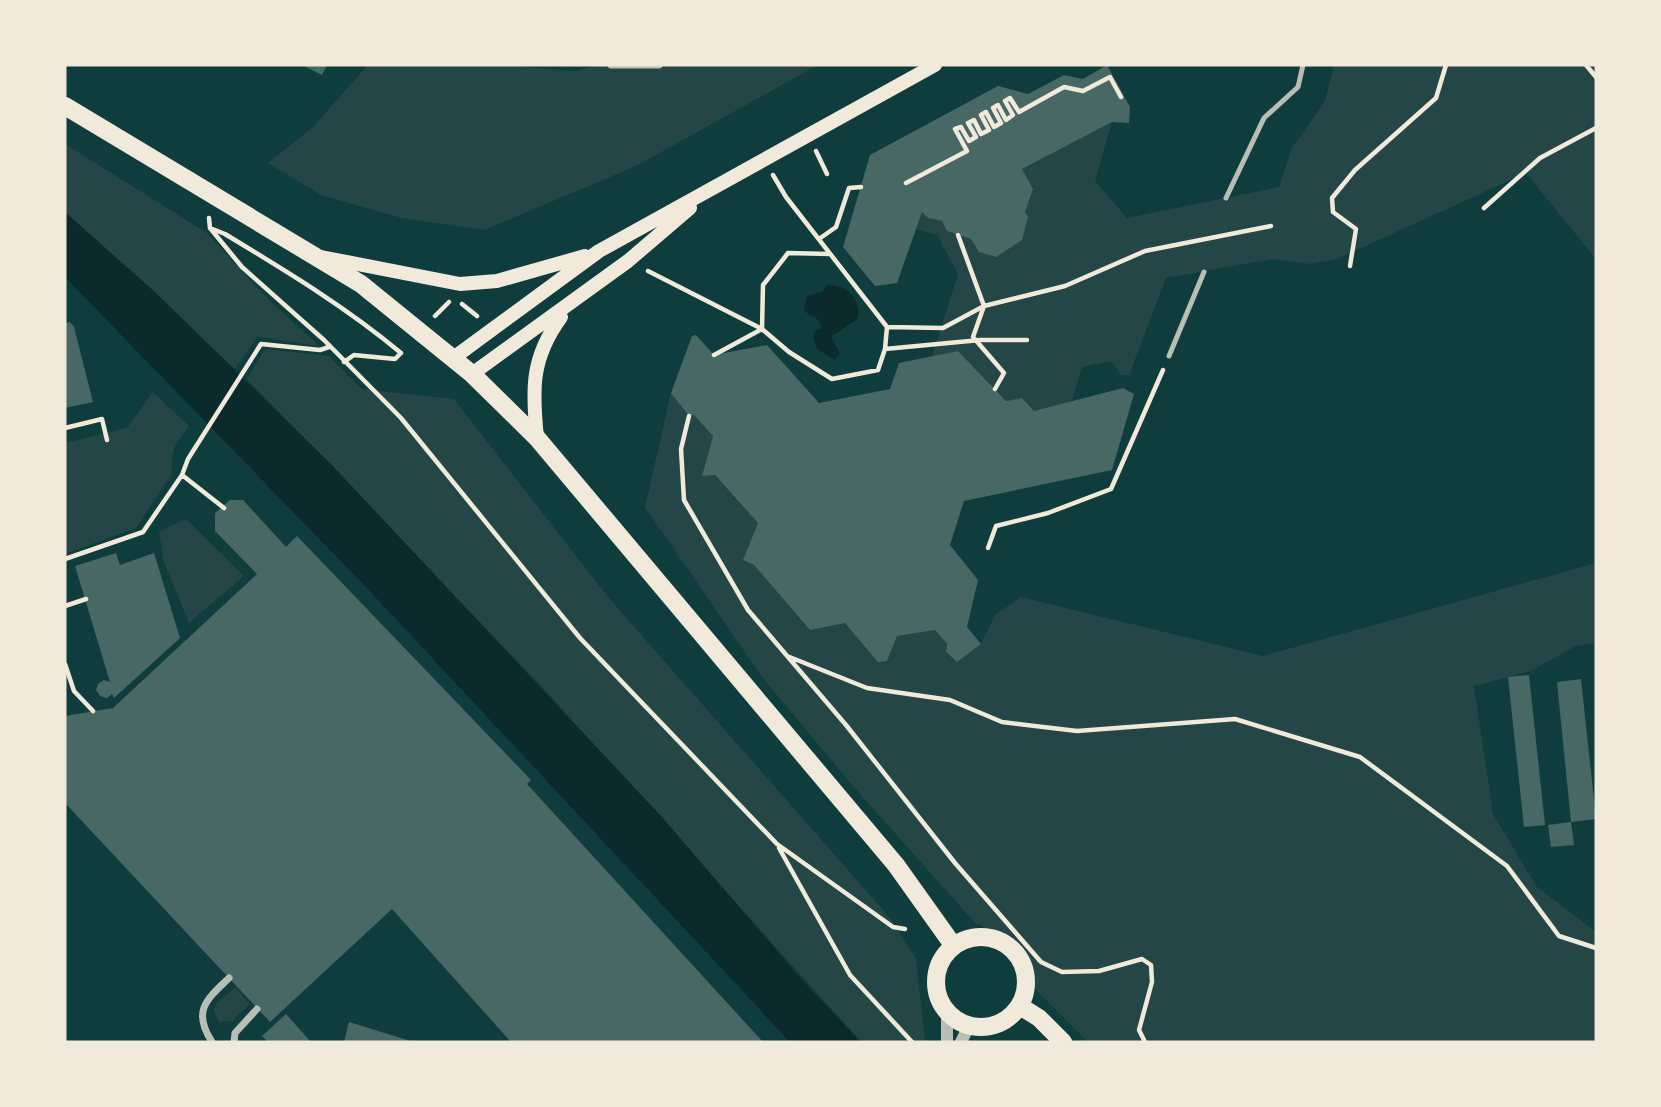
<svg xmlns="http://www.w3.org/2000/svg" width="1661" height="1107" font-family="'DM Sans',sans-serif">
<rect width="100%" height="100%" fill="#0f3d3e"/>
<!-- green -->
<path fill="#244646" d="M368,65h132l75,6 23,-6h220l-182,101 -152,64 -82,-12 -81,-23 -53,-32 45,-36z
M1334,65h262v194l-70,-86 -189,86 -28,5 -37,-5 -106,19 -37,97h-8l-10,-14 -29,6 -11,37 -37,7 -12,-13 -16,3 -48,-50 -26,6 26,-83 -21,-39 -21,-6 6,-17 6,6 14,3 5,10 24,8 8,13 17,4 29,-44 8,-23 -11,-20 90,-47 -17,59 32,37 152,-31 13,-39 33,-47z
M65,144l142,89 62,67 50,46 -62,-9 -22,32 -170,-157z
M265,349l64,7 32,33 93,10 154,198 283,322 25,40 9,83h-64l-318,-354 -296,-309z
M153,392l36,34c-18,25 -16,20 -18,49l-35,53 -71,26v-111l62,-15z
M671,393l18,22h5l19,21 -11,40 13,-1 43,48 -14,37 10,5 56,65 35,-7 42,38 10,-25 38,-6 12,14 -1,8 11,10 24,-18 14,-29 26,-18 242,59 333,-93v80l-20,3 -45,25 -57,15 19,128 43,72 60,46v110h-508l-61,-61 -46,-56 -5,-1 -124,-139 -90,-108 -117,-170z
M186,519l58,57 -55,47 -25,-61 -5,-30z
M235,987l15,17 -18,17 -13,1 -5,-11 2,-7z"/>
<!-- water -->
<path fill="#0a2a2b" d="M65,212l91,81 174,170 331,353 141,164 59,62h-71l-423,-454 -302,-311z
M827,285c17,-1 29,10 32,27l-2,7 -26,18 9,16 -5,7 -18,-11 -4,-13 3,-6 6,-2c-3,-12 -11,-12 -18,-17l3,-15 15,-4z"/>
<!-- building -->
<path fill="#486865" d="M302,65h25l-5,10z
M1107,65l23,42 -1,16 -17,-1 -90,47 11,20 -8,23 3,5 -6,23 -26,17 -17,-5 -8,-13 -24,-8 -5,-10 -14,-3 -6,-6 -25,71 -22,3 -32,-39 27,-92 128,-69 30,8 36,-19 19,4z
M70,322l4,5 19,75 -28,6v-85z
M696,335l18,20 53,-10 52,58 71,-14 9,-26 59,-12 48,50 16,-3 12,13 89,-23 11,6 -22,76 -148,31 -14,44 28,35 -11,47 14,17 -24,18 -11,-10 1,-8 -12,-14 -38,6 -10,25 -9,1 -33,-39 -35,7 -56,-65 -11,-5 15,-37 -43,-48 -13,1 11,-40 -19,-21 -5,1 -18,-23 21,-57z
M230,500h13l43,47 11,-11 234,244 -4,4 236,258h-252l-119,-133 -122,113 -205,-219v-87l48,-8 144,-134 -42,-43v-18z
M116,553l4,12 34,-12 26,85 -66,60 -2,-4 -5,4 -7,-2 -4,-6 2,-6 6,-4 6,2 -35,-116z
M1529,675l16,150 -21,2 -16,-150z
M1581,679l15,140 -25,3 3,23 -23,2 -3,-22 23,-3 -14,-140z
M286,1014l25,28h-43l-6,-6z
M349,1022l65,20h-70z"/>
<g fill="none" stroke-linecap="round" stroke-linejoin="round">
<!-- path -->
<path stroke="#f1e9da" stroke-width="4.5" d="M1586,65l10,12
M816,151l11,23
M906,183l61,-32 -12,-22 6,-2 8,14 7,-4 -8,-14 6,-3 7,14 8,-4 -8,-15 5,-3 8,15 7,-4 -8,-15 5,-3 8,15 7,-5 -8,-14 5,-3 9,14 45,-25 19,4 27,-14 11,20
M1484,208l56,-50 56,-30
M209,218l1,10 32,39 82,73 77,78 179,220 197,206 116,83 12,2
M210,228l15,6c61,37 121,73 176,119
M958,235l26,71 -11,31 31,36 -9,16
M819,239l17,-12 13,-39 12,-1
M1350,266l6,-37 -23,-17 -1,-14 23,-28 81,-72 10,-33
M648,271l114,58 27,23 43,27 46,-9 7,-21 2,-22 -101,-130 -13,-22
M462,304l15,12
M435,316l14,-14
M887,327l56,1 41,-22 81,-20 80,-35 126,-25
M762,329l1,-44 25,-32 42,1
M885,349l95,-9h47
M714,355l48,-26
M344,362l10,-7 41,4 6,-6
M689,416l-8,33 3,51 64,110 98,115 109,138 86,99 21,10 37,-1 43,-12 9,6 1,17 -13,48 6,12
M65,428l37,-9 5,21
M182,475l42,33
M988,548l8,-22 52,-13 63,-24 52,-119
M65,559l78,-27 39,-57 6,-16 73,-115 59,6 9,-3
M65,606l21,-7
M787,656l80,32 83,12 52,22 75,9 158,-12 125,38 147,109 52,70 37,12
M65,664l9,27 19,20
M779,848l71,127 62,67"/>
<!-- service -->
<path stroke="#b8beb3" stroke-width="5" d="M1226,198l38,-80 34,-31 5,-22
M1169,356l35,-84"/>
<!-- minor -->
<path stroke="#b8beb3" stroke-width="7" d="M611,65h48
M212,1042c-20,-31 -6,-42 17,-64
M234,1042l1,-9 22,-24"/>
<!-- tertiary -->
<path stroke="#b8beb3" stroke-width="12" d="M947,1012v30
M961,1042l8,-16"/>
<!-- secondary -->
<path stroke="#f1e9da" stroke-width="14" d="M321,257l139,27 37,-3 88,-25
M452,359l147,-108 336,-186
M472,374l156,-113 62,-53
M537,438c-5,-49 -6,-80 24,-121"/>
<!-- primary -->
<path stroke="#f1e9da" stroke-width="18" d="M65,106l296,178 111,90 65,64 359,427 57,80
M936 982a45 45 0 1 1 90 0a45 45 0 1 1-90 0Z
M1020,1006l19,12 24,24"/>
</g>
<!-- border -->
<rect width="1661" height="1107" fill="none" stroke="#f1e9da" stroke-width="133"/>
</svg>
